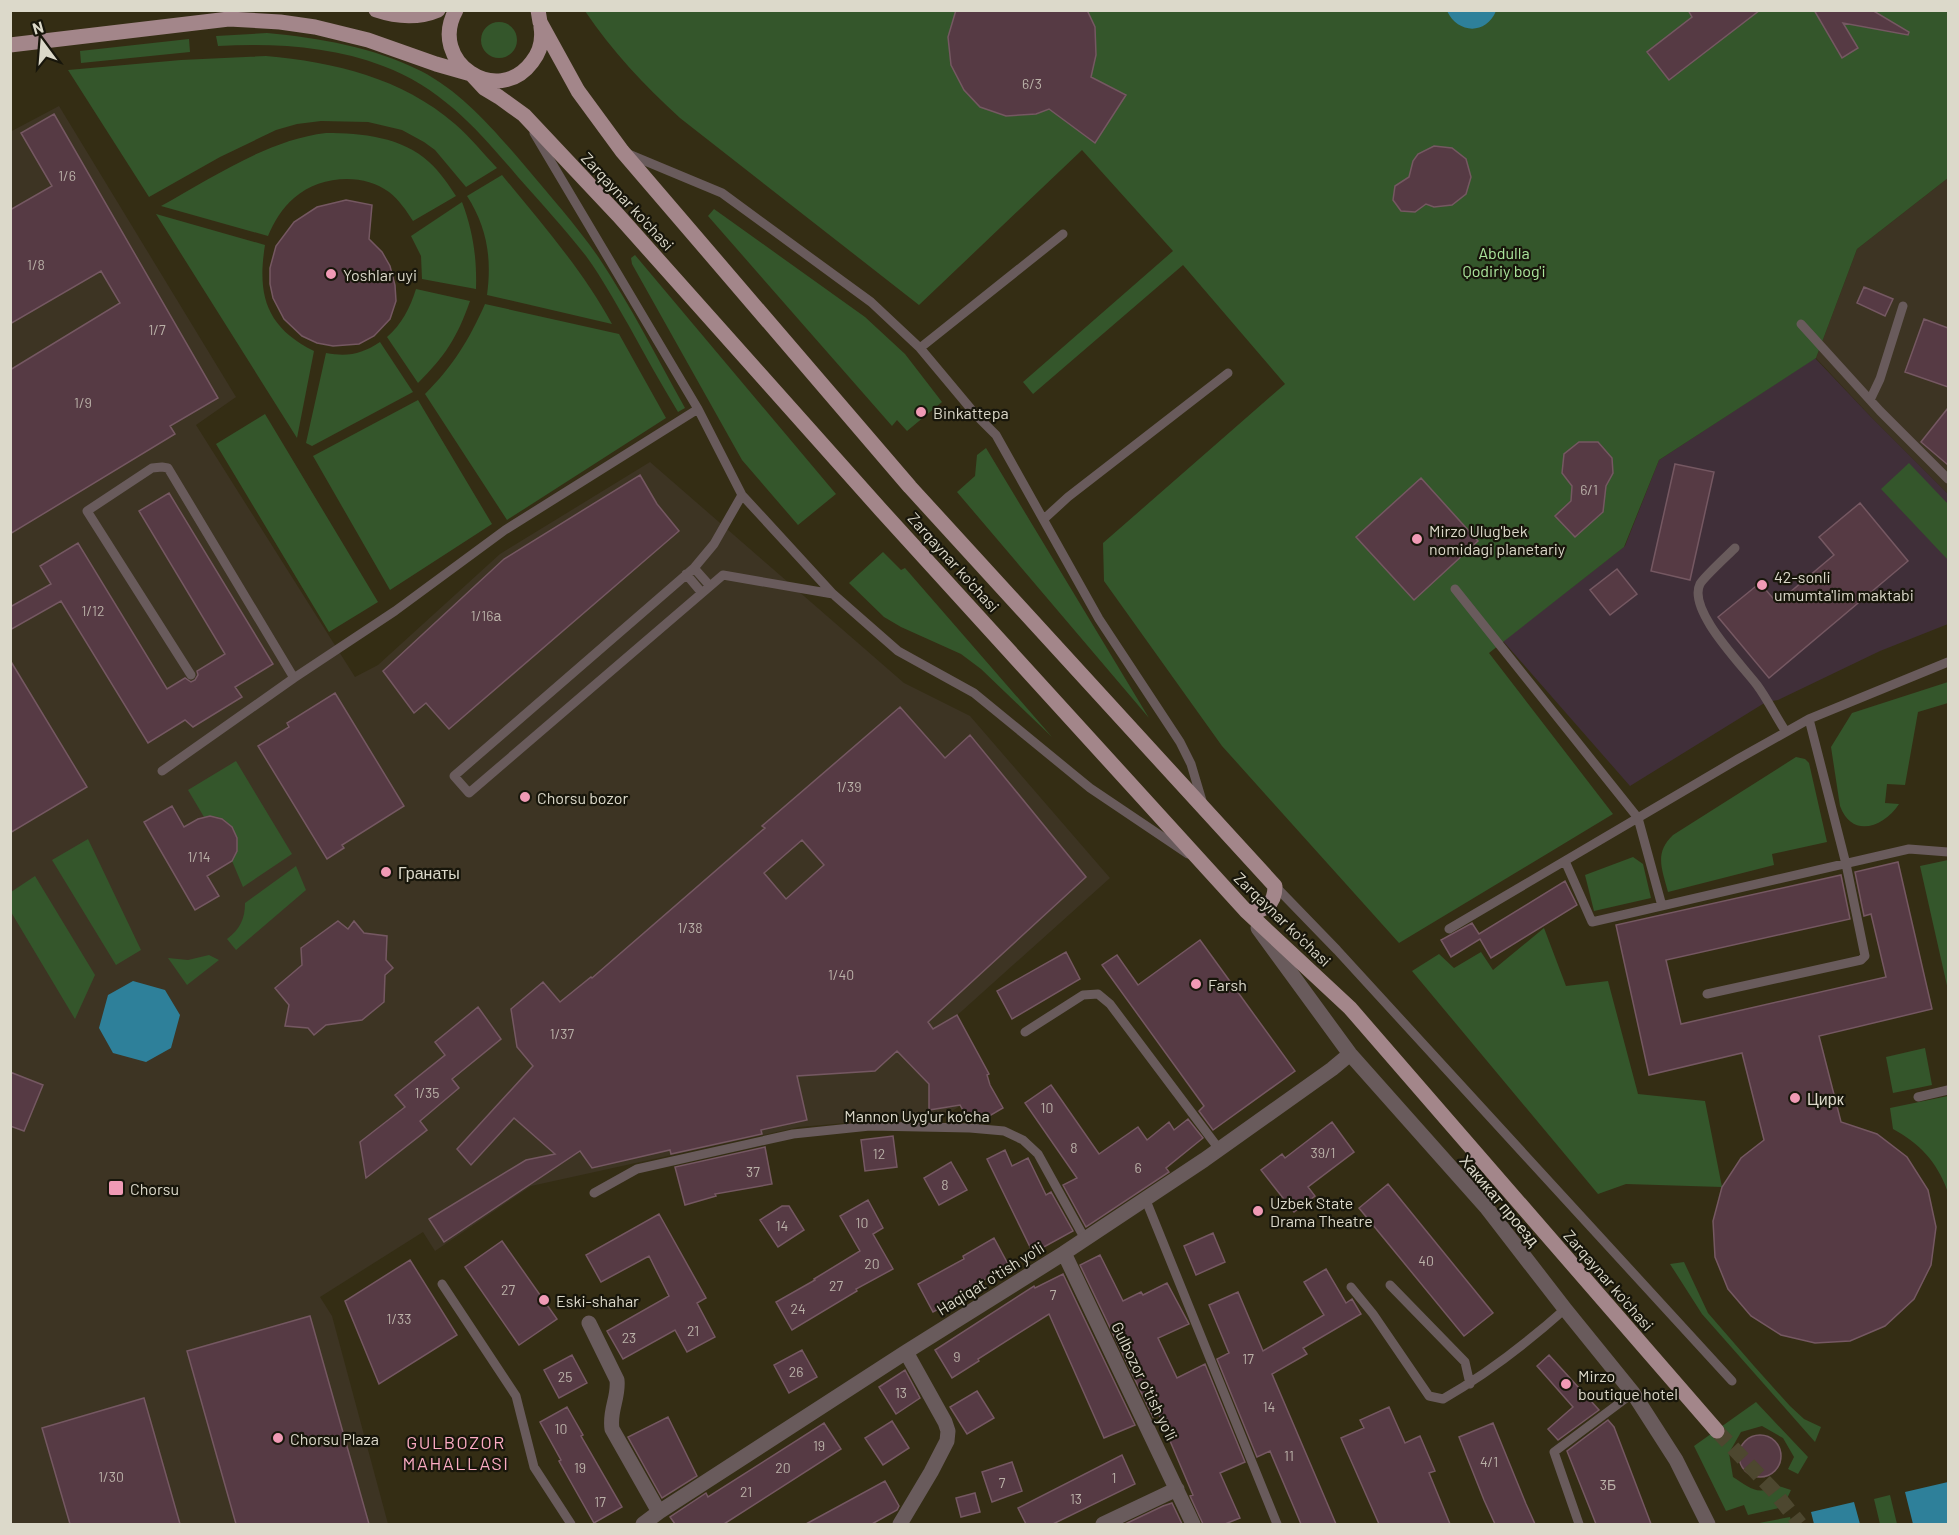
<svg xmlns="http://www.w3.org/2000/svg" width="1959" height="1535" font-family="Barlow,sans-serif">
<rect width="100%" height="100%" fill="#342d14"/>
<!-- commercial -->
<path fill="#3d3423" d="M59,106l177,291 -40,28 159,252 23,-12 122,-111 150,-92 254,221 66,33 140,162 -157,141 36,69 -37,23 -25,5 -128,11 -268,59 -96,65 -12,-19 -103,65 12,19 56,208h-377l-1,-1392z
M1948,178v316l-77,-77 -55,-59 41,-109z"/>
<!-- education -->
<path fill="#402f39" d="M1815,358l56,59 77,77v130l-68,27 -102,49 -12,2 -136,84 -127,-145 122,-95 34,-86z"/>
<!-- green -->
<path fill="#34562b" d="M585,11h1363v167l-91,71 -41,109 -157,102 -35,87 -135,106 124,161 -214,129 -177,-197 -118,-165 -1,-38 182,-159 -102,-119 -150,129 -10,-12 150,-131 -91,-101 -163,155 -239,-187c-36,-33 -68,-67 -95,-107z
M481 40a18 18 0 1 1 36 0a18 18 0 1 1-36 0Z
M267,33c53,5 106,14 154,38 42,22 73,59 104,95 25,30 52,60 74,92 32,48 58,100 86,150l-7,4c-17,-28 -33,-57 -49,-86 -14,-24 -27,-48 -43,-70 -21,-27 -45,-53 -68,-79 -39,-46 -76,-89 -135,-111 -52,-20 -110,-23 -165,-20l-2,-10z
M189,39l1,13 -109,11 -1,-12z
M266,56c68,6 136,22 189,68 15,13 28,29 42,44l-31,19 -31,-37 -11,-8 -22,-12 -34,-8 -47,-1 -24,3 -21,6 -56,27 -71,40 -81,-127 113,-10z
M326,133c36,0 76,4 103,29 11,10 19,22 27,34l-43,25c-7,-11 -14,-21 -24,-29 -27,-20 -70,-16 -95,6 -12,10 -20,24 -26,38l-107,-30c51,-28 106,-66 165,-73z
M502,175c39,48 80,94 110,149l-125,-29c5,-37 0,-68 -20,-99z
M462,202c11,29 15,56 14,87l-54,-10 -1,-23 -10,-20z
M714,209l151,108 40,37 37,48 -35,29 -10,-11 -5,6 -184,-210z
M156,214l109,31c-8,50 1,82 49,106l-17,87z
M635,255l201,239 -38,31 -56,-65 -110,-196 -1,-6z
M416,289l54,12c-13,37 -25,55 -52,82l-31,-46c15,-13 23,-29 29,-48z
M485,304l134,30 47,84 -159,102 -82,-126c28,-28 44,-54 60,-90z
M380,342l33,50 -101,54 -6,-3 20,-90c22,4 36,1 54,-11z
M418,400l74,124 -102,66 -77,-134z
M265,414l113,188 -49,30 -113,-188z
M986,448l163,270 -192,-226 18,-16 2,-21z
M1909,463l39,41v56l-67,-71z
M883,552l18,18 4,-2 147,169 -71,-68 -20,-15 -60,-27 -17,-10 -35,-34z
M1948,682v21l-30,9 -13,73 -18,-1 -2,19 14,1c-15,23 -47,35 -59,2l-9,-59 21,-34z
M1796,757l9,2 4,4 18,79 -55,12 2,11 -106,27c-6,-23 -14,-39 5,-57z
M236,761l56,93 -49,33 -11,-26c10,-21 0,-50 -28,-44l-16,-27z
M88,839l53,111 -25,15 -64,-105z
M1633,857l10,7 8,34 -57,13 -9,-36z
M1948,860v130l-28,-124z
M296,866l10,24 -70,60 -9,-11c13,-10 18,-20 18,-36z
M35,876l60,99 -20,44 -64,-107v-20z
M1544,928l22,58 42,-5 30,113 67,7 17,86 -96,-3 -28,10 -186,-223 27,-17 15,14 27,-16 12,18z
M209,955l10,5 -32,25 -19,-27 20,2z
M1925,1048l7,37 -39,8 -7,-36z
M1948,1096v94h-1c-10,-28 -28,-47 -54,-61l-3,-21z
M1684,1262l24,51 46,53 36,40 14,13 17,8 -6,15 -113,-128 -32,-50z
M1756,1402l52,55 -10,17 -10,-5 6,-12 -11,-19 -21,-12 -21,6 -12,21 4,24c16,10 25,20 43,8l15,5 -8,17 -35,8 -4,-10 -18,6 -32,-65z
M1890,1495l7,29h-17l-6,-25z
M1790,1517l2,7h-38z"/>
<!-- water -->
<path fill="#2e809a" d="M1447,11h49c-10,24 -38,23 -49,0z
M133,981l32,9 15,25 -9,33 -25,14 -33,-9 -14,-25 9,-33z
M1948,1482v42h-35l-8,-32z
M1854,1502l6,22h-46l-3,-12z"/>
<!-- building -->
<path fill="#563a44" stroke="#755862" stroke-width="1.5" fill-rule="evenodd" d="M956,10h131l8,17 1,28 -5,22 35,18 -31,48 -46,-34 -13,5 -30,2 -26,-9 -16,-17 -13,-25 -3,-28z
M1688,10h72l-91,70 -22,-28 45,-35z
M1814,10h58l37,22 -1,3 -65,-12 15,25 -16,10z
M54,114l164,284 -48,28 5,8 -165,100v-164l110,-67 -19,-32 -91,53v-114l42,-24 -31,-53z
M1434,146l18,2 14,11 5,18 -5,17 -14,11 -18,2 -8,-3 -11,8 -14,-1 -8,-11 2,-14 14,-9 4,-16 5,-7z
M346,200l26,5 -3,34 13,13 8,14 5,19 1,16 -6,18 -16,17 -15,8 -26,2 -16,-3 -15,-7 -18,-17 -11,-21 -3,-14v-16l6,-22 18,-24 23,-15z
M1864,287l29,12 -8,17 -28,-13z
M1924,319l24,9v59l-43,-15z
M1948,408v57l-27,-23z
M1579,442h19l14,16 1,15 -7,13 -3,26 -28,25 -20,-21 16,-15 1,-15 -10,-13 2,-19z
M1675,464l39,8 -24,108 -39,-9z
M640,475l17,29 22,27 -230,198 -23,-26 -12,10 -31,-42 121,-112z
M1421,478l57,63 -64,59 -58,-63z
M169,493l104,171 -38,23 7,10 -49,30 -8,-7 -37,23 -87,-142 -51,29v-23l41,-23 -11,-18 38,-23 89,146 18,-11 6,4 4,-2 3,-5 -1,-4 28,-17 -86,-143z
M1860,503l48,58 -139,117 -51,-61 42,-34 17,20 57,-48 -15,-18z
M1617,569l20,25 -27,21 -20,-25z
M10,660l77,127 -77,46z
M335,693l69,113 -62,39 2,3 -17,11 -69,-113 31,-19 -2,-4z
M900,707l45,51 25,-23 116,142 -158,145 5,7 24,-14 32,59 -2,1 3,10 13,23 -24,14 -10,-1 -9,-16 -31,5v-26l-32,-33 -22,20 -78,5 10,44 -46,10 1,4 -91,20 -1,-4 -78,18 -12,-17 -136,91 -15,-23 97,-59 29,-6 -41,-36 -43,47 -14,-16 76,-83 -16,-19 -6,-38 32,-27 17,20 31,-25 1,1 173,-150 -3,-2zM802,840l22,25 -38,34 -22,-26z
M172,806l12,21 14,-8 12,-3 12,3 10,8 5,11v13l-5,10 -25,15 12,20 -24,14 -51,-88z
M1898,862l34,147 -113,27 22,86 36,12 30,23 21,33 8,37 -5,38 -17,34 -29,27 -35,15 -35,2 -34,-8 -30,-19 -23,-27 -13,-32 -2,-36 9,-34 19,-29 23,-18 -22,-87 -93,22 -33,-150 225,-50 9,44 -184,41 15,64 205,-47 -15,-63 -7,2 -9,-44z
M1565,881l12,24 -86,53 -11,-19 -29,18 -10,-17 31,-17 7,11z
M338,921l10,8 6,-8 10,12 23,3 -1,24 7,8 -8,7 -1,27 -22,18 -36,5 -12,10 -6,-7 -23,-2 4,-21 -14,-17 27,-23 -1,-17z
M1200,940l95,131 -82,59 -14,-19 5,-5 -102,-141 15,-10 21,30z
M1066,952l14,27 -68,40 -15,-28z
M478,1007l23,32 -49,40 7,9 -39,33 7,9 -61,48 -6,-36 45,-35 -10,-12 50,-40 -10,-13z
M10,1072l33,13 -19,46 -14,-5z
M1051,1085l48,69 39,-27 9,13 22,-18 5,8 14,-11 15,19 -37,30 3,4 -83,55 -23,-42 14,-7 -52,-75z
M1332,1122l22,30 -46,35 7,9 -21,16 -33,-42 21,-16 3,4z
M893,1136l4,31 -32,4 -4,-31z
M765,1147l7,37 -57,10 1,2 -31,9 -10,-38z
M1005,1150l7,16 16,-8 18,37 5,-3 22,39 -40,22 -46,-94z
M951,1162l16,28 -28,15 -15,-27z
M1388,1184l105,129 -29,23 -105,-128z
M868,1200l15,28 -10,6 20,35 -37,20 1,2 -65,39 -16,-28 39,-22 -1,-1 46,-28 -20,-35z
M782,1206h7l15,24 -26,17 -18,-27z
M659,1214l47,84 -9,5 18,34 -28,15 -12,-22 -52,29 -16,-28 62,-35 -20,-40 -48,26 -15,-27z
M1213,1233l12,29 -29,13 -12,-29z
M994,1238l15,28 -50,28 2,3 -28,15 -15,-28 46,-25 -1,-3z
M502,1241l55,78 -38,26 -54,-78z
M1100,1255l23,46 18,-9 2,3 24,-12 22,41 -31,14 19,40 28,-14 40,98 -25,11 20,45 -15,6h-22l-13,-28 3,-1 -34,-80 -6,2 -73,-152z
M410,1260l47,75 -78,49 -34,-83z
M1326,1269l20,34 6,-4 9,15 -58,34 4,6 -35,20 64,150h-35l-31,-73 -13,6 -40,-98 12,-6 -20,-48 29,-13 25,59 61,-36 -20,-33z
M1063,1274l72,151 -31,13 -55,-124 -71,45 1,2 -27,17 -17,-28 99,-64 1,2z
M310,1316l59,208h-133l-49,-173z
M802,1350l15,27 -28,16 -15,-28z
M572,1355l15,28 -28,15 -15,-28z
M1549,1355l50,55 -41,30 -10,-11 25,-22 -36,-41z
M905,1370l15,28 -24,16 -17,-27z
M977,1391l17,27 -27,16 -17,-27z
M144,1398l36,126h-110l-28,-96z
M567,1407l16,28 -2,1 41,71 -28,16 -35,-62 2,-1 -21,-38z
M1389,1407l16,36 15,-7 15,35 -6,2 21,51h-71l-38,-86 23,-10 -4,-8z
M668,1417l29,59 -35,22 -34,-61z
M1608,1420l6,7 37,97h-55l-29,-73z
M892,1421l17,27 -26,17 -18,-27z
M824,1423l17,26 -117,75h-49l-5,-7 36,-24 2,4z
M1493,1423l33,81 9,20h-40l-11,-24 -25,-63z
M1739 1456a21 21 0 1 1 42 0a21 21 0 1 1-42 0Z
M1122,1455l13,29 -82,40h-27l-8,-16z
M1012,1462l10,29 -30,11 -10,-30z
M885,1481l14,25 -2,4 -25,14h-66z
M975,1493l5,19 -19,5 -5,-19z
M1172,1503l10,21h-57l38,-18z"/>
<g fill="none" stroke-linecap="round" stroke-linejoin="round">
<!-- primary-tunnel -->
<path stroke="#4d472f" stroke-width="15" stroke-dasharray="15 8" stroke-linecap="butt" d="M1717,1431l56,59 27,34"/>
<!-- lane -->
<path stroke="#695b5c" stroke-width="9" d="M534,133l164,276 44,86 91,99 65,57 76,42 116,95 98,66
M626,153l96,40 149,109 49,46 56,67 20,20 103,184 81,123 11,22 12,40
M1801,324l79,87 68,68
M920,348l143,-114
M1870,400l10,-21 23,-73
M742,495l-28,49 -20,24 -240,208 15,17 254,-218 110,19
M1044,519l24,-22 160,-124
M1735,548c-7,7 -31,29 -35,36 -13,26 42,81 57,101 11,15 19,32 29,47
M694,568l16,18
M686,574l16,19
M1455,589l183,229 24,88
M191,675l-104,-164 65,-43 10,-1 6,1 126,210
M162,771l132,-93 101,-67 110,-81 193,-121
M1565,861l27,61 317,-73 39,3
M1275,886l62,64 395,431
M1449,929l289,-170 71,-40 139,-57
M1707,994l145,-32 9,-2 4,-4 -19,-92 -37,-145
M1025,1032l58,-37 15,-1 12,10 109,145
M1918,1097l30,-7
M594,1193l43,-24 156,-35 77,-8 100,2 34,3 19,9 15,14 47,85
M1145,1198l132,326
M442,1284l74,112 18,71 37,57
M1390,1285l75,77 5,22
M1351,1287l22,27 56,82 14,3c44,-25 84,-56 122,-90
M1579,1524l-25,-72 79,-59"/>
<!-- street -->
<path stroke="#695b5c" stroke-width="15" d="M1258,928l92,126 136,153 79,102 68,84 43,67 32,64
M1064,1253l129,271
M589,1323l28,57c2,18 -8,30 -5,49l47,83
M643,1524l16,-12 247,-160 158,-99 140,-93 128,-91 18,-15
M900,1524l31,-52 16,-31 1,-10 -3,-9 -39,-70
M1103,1524l74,-35"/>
<!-- primary -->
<path stroke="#a3868a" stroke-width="15" d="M376,10c21,7 41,9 62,0
M456,10c-29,52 42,98 76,52 8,-10 11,-22 9,-35
M538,10l2,12 38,69 44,60 288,336 365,399c0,18 -11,27 -29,25
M10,45l219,-26 51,3 35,5 53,13 68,24 35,10 13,14 15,9 25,18 94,100 263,295 365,401 104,97 367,423"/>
</g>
<!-- markers -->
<g fill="#f09ab5" stroke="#18160b" stroke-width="2">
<circle cx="331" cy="274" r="6"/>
<circle cx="921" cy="412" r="6"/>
<circle cx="1417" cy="539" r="6"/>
<circle cx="1762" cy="585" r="6"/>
<circle cx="525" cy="797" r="6"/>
<circle cx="386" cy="872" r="6"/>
<circle cx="1196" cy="984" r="6"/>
<circle cx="1795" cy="1098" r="6"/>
<rect x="108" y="1180" width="16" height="16" rx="3"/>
<circle cx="1258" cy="1211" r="6"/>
<circle cx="544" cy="1300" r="6"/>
<circle cx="1566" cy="1384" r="6"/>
<circle cx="278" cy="1438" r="6"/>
</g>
<g text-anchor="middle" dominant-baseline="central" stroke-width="4.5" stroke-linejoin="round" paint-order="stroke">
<!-- number labels -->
<g font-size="14" fill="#bab1a8">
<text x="1032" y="83">6/3</text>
<text x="67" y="175">1/6</text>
<text x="36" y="264">1/8</text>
<text x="157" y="329">1/7</text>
<text x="83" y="402">1/9</text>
<text x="1589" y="489">6/1</text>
<text x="93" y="610">1/12</text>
<text x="486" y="615">1/16а</text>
<text x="849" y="786">1/39</text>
<text x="199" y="856">1/14</text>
<text x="690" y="927">1/38</text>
<text x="841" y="974">1/40</text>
<text x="562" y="1033">1/37</text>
<text x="427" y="1092">1/35</text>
<text x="1047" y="1107">10</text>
<text x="1074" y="1147">8</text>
<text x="1323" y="1152">39/1</text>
<text x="879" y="1153">12</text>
<text x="1138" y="1167">6</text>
<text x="753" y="1171">37</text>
<text x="945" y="1184">8</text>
<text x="862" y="1222">10</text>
<text x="782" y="1225">14</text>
<text x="1426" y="1260">40</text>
<text x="872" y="1263">20</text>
<text x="836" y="1285">27</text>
<text x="508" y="1289">27</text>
<text x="1053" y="1294">7</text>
<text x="798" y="1308">24</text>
<text x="399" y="1318">1/33</text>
<text x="693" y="1330">21</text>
<text x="629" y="1337">23</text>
<text x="957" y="1356">9</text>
<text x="1248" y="1358">17</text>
<text x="796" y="1371">26</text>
<text x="565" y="1376">25</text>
<text x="901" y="1392">13</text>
<text x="1269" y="1406">14</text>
<text x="561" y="1428">10</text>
<text x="819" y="1445">19</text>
<text x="1289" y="1455">11</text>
<text x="1489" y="1461">4/1</text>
<text x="580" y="1467">19</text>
<text x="783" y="1467">20</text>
<text x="111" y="1476">1/30</text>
<text x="1114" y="1477">1</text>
<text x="1002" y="1482">7</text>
<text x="1608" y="1484">3Б</text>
<text x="746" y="1491">21</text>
<text x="1076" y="1498">13</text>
<text x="600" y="1501">17</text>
</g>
<!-- street labels -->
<g font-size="16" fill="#dcd9ca" stroke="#18160b">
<text transform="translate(628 201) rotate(47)">Zarqaynar ko'chasi</text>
<text transform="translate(954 562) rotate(48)">Zarqaynar ko'chasi</text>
<text transform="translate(1283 919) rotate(44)">Zarqaynar ko'chasi</text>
<text x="917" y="1115">Mannon Uyg'ur ko'cha</text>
<text transform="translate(1500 1200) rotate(50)">Хакикат проезд</text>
<text transform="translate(990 1278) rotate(-32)">Haqiqat o'tish yo'li</text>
<text transform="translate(1609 1280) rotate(49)">Zarqaynar ko'chasi</text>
<text transform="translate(1145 1381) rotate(64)">Gulbozor o'tish yo'li</text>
</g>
<!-- park labels -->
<g font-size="16" fill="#abe69c" stroke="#18160b">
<text x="1504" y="252">Abdulla<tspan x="1504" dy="18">Qodiriy bog'i</tspan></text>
</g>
<!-- poi labels -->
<g font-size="16" fill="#dcd9ca" stroke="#18160b" text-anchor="start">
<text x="343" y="274">Yoshlar uyi</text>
<text x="933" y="412">Binkattepa</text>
<text x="1429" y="530">Mirzo Ulug'bek<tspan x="1429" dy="18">nomidagi planetariy</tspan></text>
<text x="1774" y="576">42-sonli<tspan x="1774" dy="18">umumta'lim maktabi</tspan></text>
<text x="537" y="797">Chorsu bozor</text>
<text x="398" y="872">Гранаты</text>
<text x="1208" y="984">Farsh</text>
<text x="1807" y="1098">Цирк</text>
<text x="130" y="1188">Chorsu</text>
<text x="1270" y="1202">Uzbek State<tspan x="1270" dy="18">Drama Theatre</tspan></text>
<text x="556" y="1300">Eski-shahar</text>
<text x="1578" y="1375">Mirzo<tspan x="1578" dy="18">boutique hotel</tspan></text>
<text x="290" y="1438">Chorsu Plaza</text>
</g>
<!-- neighbourhood labels -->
<g font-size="18" letter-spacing="1.5" fill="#fdacc4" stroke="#18160b">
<text x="456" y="1442">GULBOZOR<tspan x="456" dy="21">MAHALLASI</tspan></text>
</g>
</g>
<!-- border -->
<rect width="1959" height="1535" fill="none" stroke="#dcd9ca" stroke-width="24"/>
<!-- north arrow -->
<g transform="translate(42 42) rotate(344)" stroke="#18160b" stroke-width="4.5" paint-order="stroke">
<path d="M0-4.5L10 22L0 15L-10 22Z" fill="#dcd9ca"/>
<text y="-9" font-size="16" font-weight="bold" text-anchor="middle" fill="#dcd9ca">N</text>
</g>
</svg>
